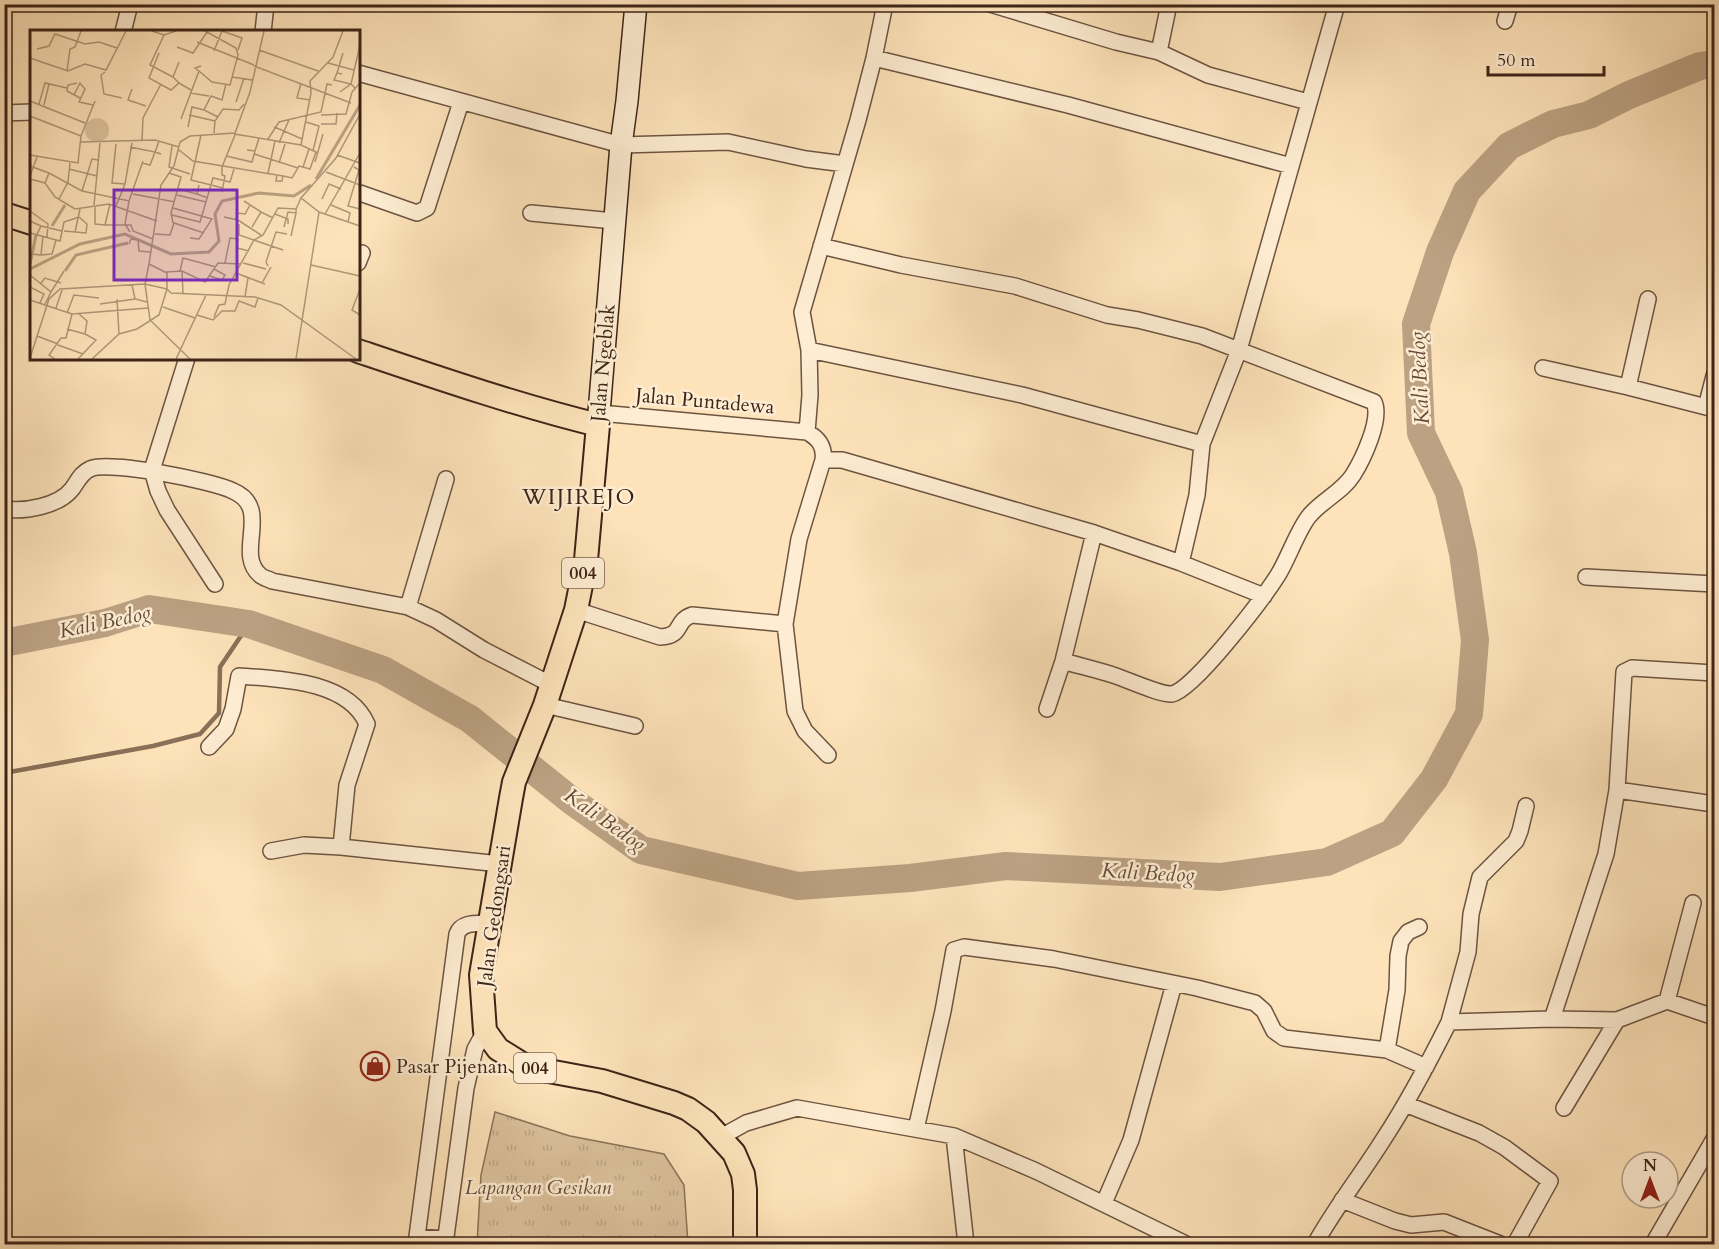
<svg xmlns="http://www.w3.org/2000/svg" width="1719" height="1249" font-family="Cardo,serif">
<defs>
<pattern id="park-tufts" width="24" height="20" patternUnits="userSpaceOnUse" patternTransform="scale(1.5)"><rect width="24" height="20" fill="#ddc39e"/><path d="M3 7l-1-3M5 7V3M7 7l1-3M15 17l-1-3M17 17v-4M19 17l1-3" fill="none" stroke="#bfa787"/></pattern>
</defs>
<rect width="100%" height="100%" fill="#fee3ba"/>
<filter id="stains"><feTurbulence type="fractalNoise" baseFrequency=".00333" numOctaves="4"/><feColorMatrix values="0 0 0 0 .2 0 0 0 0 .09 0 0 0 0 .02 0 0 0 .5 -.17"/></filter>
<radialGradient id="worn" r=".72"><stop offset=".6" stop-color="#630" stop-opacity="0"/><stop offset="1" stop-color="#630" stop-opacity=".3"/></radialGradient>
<!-- park -->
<path fill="url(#park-tufts)" stroke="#8d745b" stroke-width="1.5" d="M495,1112l75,24 94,18 20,31 4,59h-211l4,-69z"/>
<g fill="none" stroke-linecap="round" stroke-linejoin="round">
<!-- stream -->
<path stroke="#897058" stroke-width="4.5" d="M4,773l149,-27 47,-12 19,-21 1,-46 29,-43"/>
<!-- river -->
<path stroke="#bca283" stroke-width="28" d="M4,643l101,-20 44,-14 100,15 134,46 87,49 102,82 69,49 157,36 112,-8 96,-12 214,11 107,-15 65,-29 42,-54 35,-65 6,-74 -12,-87 -14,-61 -28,-59 -5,-109 24,-72 27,-61 42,-45 44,-22 36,-9 40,-20 71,-29 14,-2"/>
<!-- minor casing -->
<g stroke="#6d5440" stroke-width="18">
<path id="minor" d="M990,4l126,38 43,10
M1169,4l-10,48 49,23 100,27
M1505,21l5,-17
M123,32l7,-28
M263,32l3,-28
M874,58l194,47 223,61
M358,73l263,72 107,-3 78,17 39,5
M4,113l28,-1
M360,193l57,20 10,-5 34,-106
M531,213l83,8
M821,246l80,19 114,21 92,29 31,5 64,16 172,66c8,17 -11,57 -21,73 -10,16 -30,25 -43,40 -11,12 -22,44 -32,60 -14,22 -84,115 -106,119 -11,1 -44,-14 -56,-18 -18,-6 -36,-10 -53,-15
M358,263l4,-10
M809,350l213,45 180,49 37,-94 98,-346
M187,358l-35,112 6,21 9,19 48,74
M1543,368l85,19 86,22
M1628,387l20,-88
M1706,407l8,-31
M600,413l207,19c11,6 18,14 16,28
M807,432l3,-37 -1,-45 -7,-38 56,-192 16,-62 11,-54
M4,509c21,3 55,-3 68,-20 6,-8 9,-16 18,-20 18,-9 123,12 143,22 40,17 1,62 27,84 3,3 9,4 12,6l136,26 28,13 48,30 68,35
M1181,563l16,-68 5,-51
M1586,577l128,7
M408,607l38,-128
M576,610l84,27c24,-1 14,-16 32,-22l93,9 14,-85 24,-79h19l252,73 87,30 83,33
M785,624l10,87 10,20 23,24
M545,705l90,21
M1047,709l16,-48 31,-128
M209,747l17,-18 7,-20 6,-33c40,3 109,4 128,48l-20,61 -6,62 159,17
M1617,790l97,14
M271,851l33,-6 37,2
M1667,1001l26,-98
M1552,1019l54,-165 11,-64 7,-118 8,-4 82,5
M1449,1022l19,-70 3,-38 9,-37 36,-36 4,-10 6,-25
M1387,1050l10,-60 1,-34 3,-15 7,-9 11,-5
M1405,1104l74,29 25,14 46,34 -35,63
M1564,1108l53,-88
M916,1129l27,-118 11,-61 10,-3 90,12 143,29 58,15 9,8 10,20 10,7 103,12 39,17
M954,1136l12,108
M719,1138l27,-15 51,-15 157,28 82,35 150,73
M1342,1200l53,21 16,4 33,-3 56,22
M1104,1203l27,-63 43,-156
M417,1237l29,2
M416,1244l41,-310c5,-13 21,-10 33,-11
M445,1244l21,-156 9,-39 10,-18
M1315,1244c20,-36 46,-69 68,-104 25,-38 46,-78 66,-118l103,-3 65,1 50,-19 47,16
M1653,1244l61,-105"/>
</g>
<!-- secondary casing -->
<g stroke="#3d2418" stroke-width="24">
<path id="secondary" d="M598,425l23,-280 6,-44 9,-97"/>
</g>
<!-- primary casing -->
<g stroke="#3d2418" stroke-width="26">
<path id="primary" d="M4,214l28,9
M358,351c80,27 159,54 240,74l-12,135 -10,50 -31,95 -31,77 -3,16 -30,177 4,56 13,18 29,18 75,14 72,22 14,6 18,13 28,31 9,21 2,16v54"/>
</g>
<!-- minor -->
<use href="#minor" stroke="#feedd2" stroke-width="15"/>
<!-- secondary -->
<use href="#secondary" stroke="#feedd2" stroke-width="21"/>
<!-- primary -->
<use href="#primary" stroke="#fee3ba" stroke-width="22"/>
</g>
<!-- icons -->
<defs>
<g id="shop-ring" transform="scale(1.5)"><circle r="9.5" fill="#feedd2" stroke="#8f2418" stroke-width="1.5"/><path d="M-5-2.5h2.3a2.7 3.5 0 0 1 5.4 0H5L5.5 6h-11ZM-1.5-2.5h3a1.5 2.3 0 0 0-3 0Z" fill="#8f2418"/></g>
</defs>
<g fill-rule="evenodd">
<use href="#shop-ring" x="375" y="1066"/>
</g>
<g text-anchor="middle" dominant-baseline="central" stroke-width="5" stroke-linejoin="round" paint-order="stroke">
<!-- shield labels -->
<g fill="#feedd2" stroke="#776050" stroke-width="1.5">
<rect x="562" y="558" width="42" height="30" rx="4.5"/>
<rect x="514" y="1053" width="42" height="30" rx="4.5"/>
</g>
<g font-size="18" font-weight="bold" fill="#3d2418">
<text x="583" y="573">004</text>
<text x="535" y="1068">004</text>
</g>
<!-- street labels -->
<g font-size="20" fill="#3d2418" stroke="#feedd2">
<text transform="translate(603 363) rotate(-85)">Jalan Ngeblak</text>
<text transform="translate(705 401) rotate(5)">Jalan Puntadewa</text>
<text transform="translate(494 916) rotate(-82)">Jalan Gedongsari</text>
</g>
<!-- poi labels -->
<g font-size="20" fill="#3d2418" stroke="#feedd2" text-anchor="start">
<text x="396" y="1066">Pasar Pijenan</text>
</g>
<!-- park labels -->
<g font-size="20" font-style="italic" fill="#654c3a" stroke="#feedd2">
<text x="538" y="1187">Lapangan Gesikan</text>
</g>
<!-- water labels -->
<g font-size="21" font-style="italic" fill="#634a38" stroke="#feedd2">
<text transform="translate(1420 378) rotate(-93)">Kali Bedog</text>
<text transform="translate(105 622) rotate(-12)">Kali Bedog</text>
<text transform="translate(605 820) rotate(35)">Kali Bedog</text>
<text transform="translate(1148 873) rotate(3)">Kali Bedog</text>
</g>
<!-- quarter labels -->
<g font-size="22" letter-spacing="1.5" fill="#3d2418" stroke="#feedd2">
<text x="579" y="497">WIJIREJO</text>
</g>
</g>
<!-- overview -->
<g transform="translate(30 30)">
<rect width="330" height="330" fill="#fee3ba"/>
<path d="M55 100a12 12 0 1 1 24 0a12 12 0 1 1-24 0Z" fill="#ddc39e"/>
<path fill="none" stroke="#bca283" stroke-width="3" d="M286,149l44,-74M22,196l13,-21M0,234l6,-29M0,239l50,-25 45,-10 46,20 38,-2 10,-11 -4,-27 7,-13 37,-8 35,3 17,-11M35,241l11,-16 52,-12"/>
<path fill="none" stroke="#b19779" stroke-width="1.5" d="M122,1l12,4 12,-4M192,1l20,7 -4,12M234,1l-14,61 -15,41 -45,3 -10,6 -6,24 -13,19 -12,79 18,9v16l4,4 84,4 26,8 75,54M134,5l-14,30 23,12M167,12l57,23M147,17l16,6 14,-21M7,19l12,-3 6,-12 30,10 14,-2 18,6M229,20l59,21M184,21l8,-20M129,23l-10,25 22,12 8,-7 12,7M0,28l38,13 17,-7 21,6 20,-39M298,33l26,7M224,36l97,37M37,41l3,-22 5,-2 6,-16M169,41l13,11 18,3 8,-30 -2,-7 -31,-17M75,42l-4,3 3,19 18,4M307,43l6,-20M312,44l-5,-1 -3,7 17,4 9,-39M202,47l20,3M47,53l-9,2 -1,6 13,7M149,53l-6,-6 6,-15M271,53l-4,15 13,2M102,59l-4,11 18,6M310,62l11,-8 4,4M160,63l19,3M44,65l6,-12 5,6 -6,13 14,3M0,71l55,22M206,72l8,-24M9,74l6,-21 22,5M14,75l5,-21M159,85l26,6M291,85l25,-1 6,-22 7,-8M0,86l51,20 -3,27 -48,-8M188,87l-14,-7 7,-14 11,4 4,-16M151,89l18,-48 -4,-3 6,-2M276,92l13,4 -6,25M291,94h15l1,-11M158,97l4,-20 12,3M244,97l10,4 5,-11M184,103l1,-12 8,-12 16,1 5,-6M204,104l67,11 17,8M171,105l-10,45 32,8M51,106l14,-35M238,109l11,-17 42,-10 6,-28 5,1M112,111l1,-23 18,-34M129,111l-4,11 6,2M50,112l75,-2 24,7M249,113l5,-12 18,8M86,114l-4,39 13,1 7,-41M271,115l10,-52 -1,-12 23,-24 10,-26M142,116l-3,21 21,7M100,117l25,5 -5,13 -8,-2M149,120l14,11 90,15M217,120l8,1 4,-13M224,124l44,14M307,125l23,8M196,126l26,6 3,-11M285,132l8,-28M249,133l6,-19M0,136l19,7 -4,10M273,137l7,2 6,-17M324,137l5,3 -11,36 12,3M39,139l28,7M296,142l34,13M19,143l33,18 47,10 14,-40M139,143l12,4 -10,36 2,10M238,143l7,-32M247,145l-1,6h6l1,-5 9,2 7,-12 4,1 6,-18M0,146l7,-19M0,149l15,4 10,14 20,12 34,-5 48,17M169,155l-2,9 11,4M148,159l19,5M52,161l10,-32 6,1M192,162l3,-16 -3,-1v-8l13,-32M103,164l42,8M147,165l29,7M271,168l35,-40 24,-44M29,169l9,-17 2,-19M292,169l7,-15 12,5M99,171l-4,23 5,8M214,171l17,11M64,175l6,-62M301,175l19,8 -2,9M65,176v18l10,1 5,-21M86,176l9,-22M143,178l39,11 -13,20 -9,-1M0,181l18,13 -1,13M245,184l13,5v5M295,184l35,-61M142,185l28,7 13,-44 17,4 4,-13M194,187l14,3 23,15M206,189l2,-6 7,1 5,-9M0,191l11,5 -4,8M209,194v11l44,15M75,195h26l2,6 20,8M11,196l21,5M222,197l9,-15 12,6M254,197l4,-15 8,1v-4M34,201l22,2 1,-9 -8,-7M45,202l5,-23M0,203l30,8 4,-19 15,-5M125,204l15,1 4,-12 30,10M261,206l5,-23M99,214l2,-5 7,1 1,11 11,1M0,224l11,1 2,-19M11,225l11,-1 4,-14M195,233l5,-25 8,1 -1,9 12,3M213,233l23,6M119,234l-4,20 5,36 40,39M281,235l49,11M238,236l-2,-4 10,-30 11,2M150,241l3,-13 33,9M152,241l1,23M136,242l16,-1 23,11 13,-19 23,1M206,243l29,11M0,245l21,17 -6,12M180,246l12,4 3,-5 -11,-6M11,253l4,-5 16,5M232,253l9,-16M102,255l3,14 12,3M0,257l14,7 -4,9M330,259l-8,21 8,5M21,262l13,-21M215,267l3,-19M87,269l2,35M0,270l42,14 76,-6M70,274l35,-5M133,277l32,11M26,278l6,-18M37,283l7,-18 25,3M167,285l16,5 9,-9h13l4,-10 16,6 3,-9M184,287l5,-12 6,-1 4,-19 25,-45 9,-5 15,-27 18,1 5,-11 18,14 41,14M37,299l18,5M7,306l21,8M28,315l25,9M0,328l19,-59 11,-10 85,-5 22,5 -8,26 -22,14 -18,5 -27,25M25,329l-6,-4 12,-17h5l6,-24M48,329l18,-19 -11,-6 2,-13 -8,-7M146,329l30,-64M266,329l23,-147"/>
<path fill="#7b2cbf" fill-opacity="0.15" stroke="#7b2cbf" stroke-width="3" d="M84,160h123v90h-123z"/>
<rect width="330" height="330" fill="none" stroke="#3d2418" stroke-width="3"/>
</g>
<!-- margin -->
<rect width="1719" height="1249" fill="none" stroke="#fee3ba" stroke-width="24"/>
<rect x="6" y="6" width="1707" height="1237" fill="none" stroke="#3d2418" stroke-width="3"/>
<rect x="12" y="12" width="1695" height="1225" fill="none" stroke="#3d2418" stroke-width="1.5"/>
<!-- north arrow -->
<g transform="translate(1650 1180)"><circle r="28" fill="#feedd2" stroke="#b19d88" stroke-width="1.5"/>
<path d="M0-4.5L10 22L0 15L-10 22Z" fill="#8f2418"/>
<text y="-9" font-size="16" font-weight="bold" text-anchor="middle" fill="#3d2418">N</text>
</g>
<!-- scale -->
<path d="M1488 66v9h116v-9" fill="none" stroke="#3d2418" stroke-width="3"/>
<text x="1497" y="66" font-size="18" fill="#3d2418" stroke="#feedd2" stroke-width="4.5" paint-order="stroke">50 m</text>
<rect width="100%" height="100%" filter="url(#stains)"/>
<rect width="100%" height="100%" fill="url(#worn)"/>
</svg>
